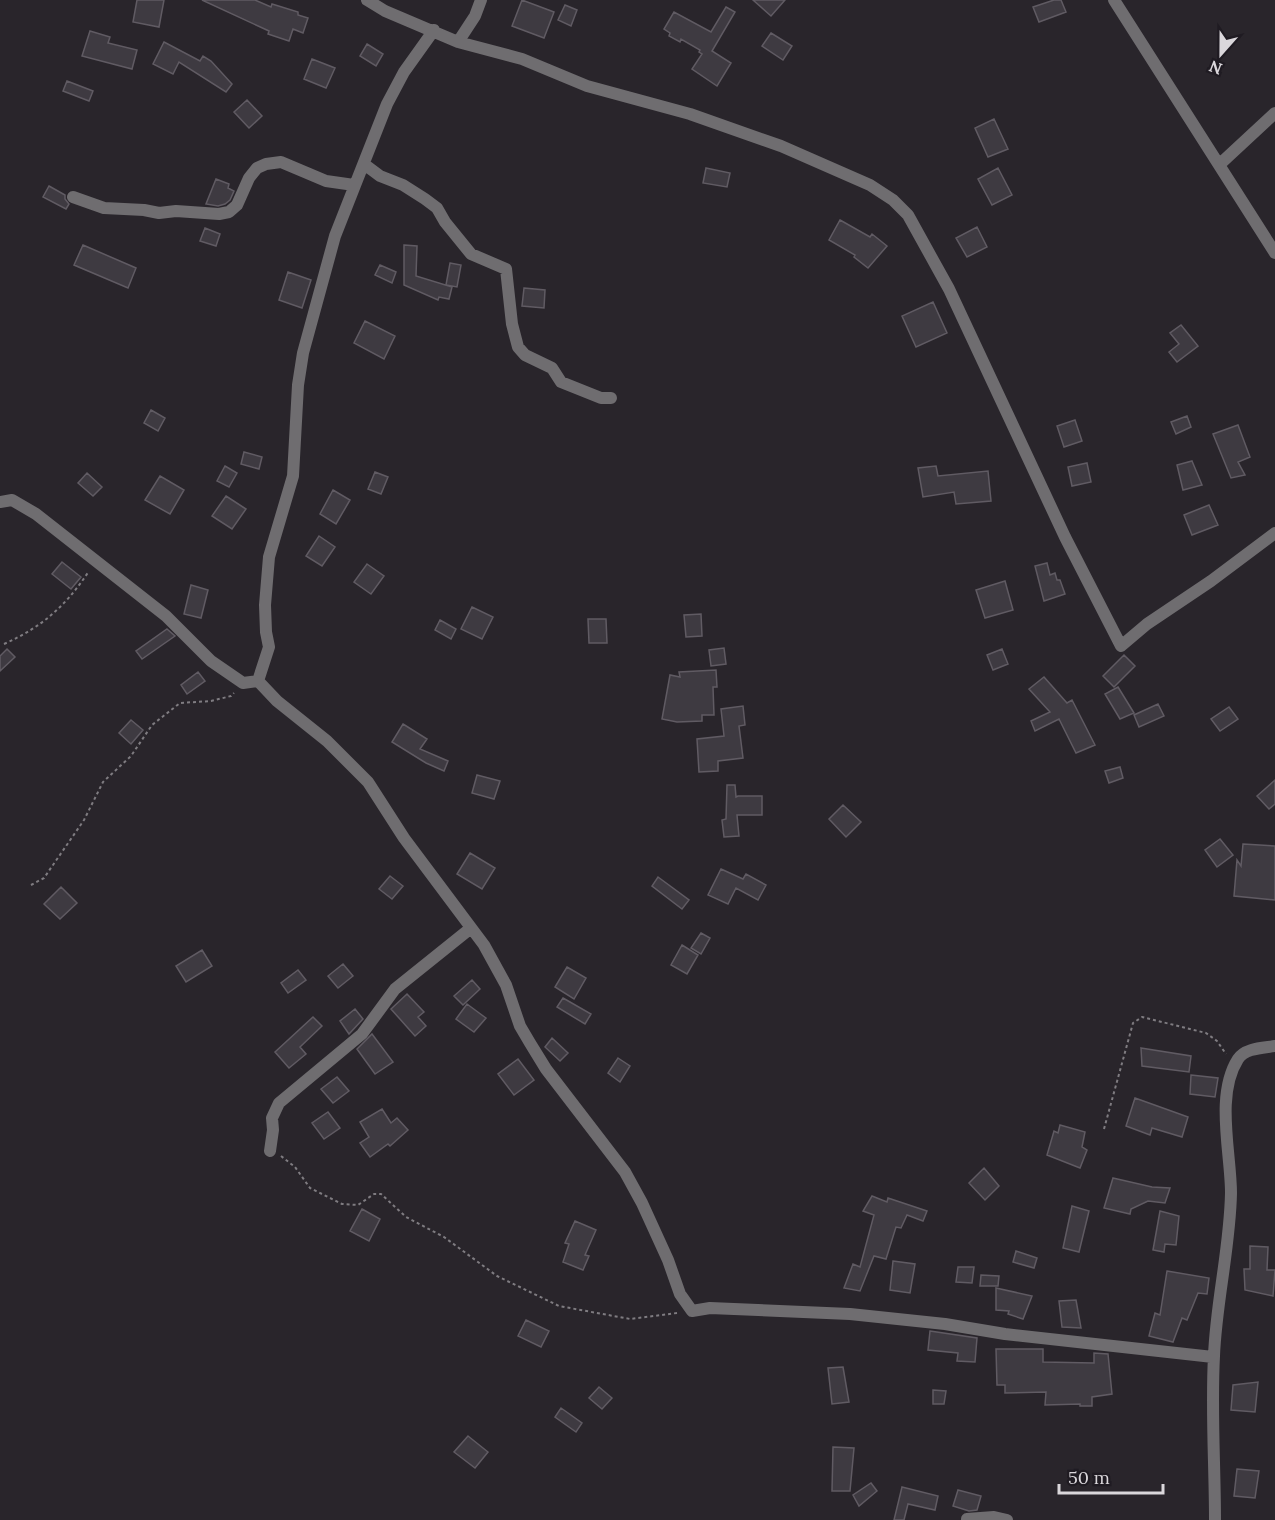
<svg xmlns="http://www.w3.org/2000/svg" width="1275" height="1520" font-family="Lora,serif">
<rect width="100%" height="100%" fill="#29252b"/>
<!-- building -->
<path fill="#3e3a41" stroke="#605b63" stroke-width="1.5" d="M137,0h27l-5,27 -26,-5z
M202,0h53l16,7 1,-3 26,8v3l10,3 -5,15 -10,-4 -4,12 -21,-7 1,-3z
M522,0l32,12 -10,26 -32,-12z
M753,0h32l-14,16z
M1054,0h7l5,12 -27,10 -6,-15z
M565,5l12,5 -6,16 -13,-6z
M726,7l9,5 -23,39 19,12 -14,23 -25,-17 10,-15 -3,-2 1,-2 -19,-11 -1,3 -11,-6 1,-3 -6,-4 10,-17 37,20z
M90,31l20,6 -2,6 29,7 -5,19 -50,-13z
M771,33l21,13 -9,14 -21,-14z
M164,42l36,19 3,-5 8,5 21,23 -6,8 -47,-30 -6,12 -20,-10z
M367,44l16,10 -7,12 -16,-10z
M312,59l23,9 -9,20 -22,-9z
M67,81l26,10 -4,10 -26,-10z
M247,100l15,16 -13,12 -15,-16z
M994,119l14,30 -20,8 -13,-29z
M706,168l24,5 -3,14 -24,-4z
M998,168l14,27 -20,10 -14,-26z
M216,179l13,5 -1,4 6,3 -4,9 -5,4 -7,2 -12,-2z
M49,186l16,9v4l4,5 -3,5 -23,-12z
M840,220l30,17 2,-3 15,12 -19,22 -14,-11 1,-2 -26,-15z
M977,227l10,20 -20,10 -11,-19z
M205,228l15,6 -4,12 -16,-5z
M83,245l53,23 -8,20 -54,-23z
M404,245l13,1 -1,30 36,11 -3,12 -10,-2 -1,3 -34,-15z
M450,263l11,2 -4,22 -11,-2z
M380,265l16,7 -4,11 -17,-8z
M288,272l23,8 -9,28 -23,-8z
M524,288l21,2 -1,18 -22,-2z
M933,302l14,31 -31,14 -14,-31z
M365,321l30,15 -11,23 -30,-16z
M1181,325l17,21 -21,16 -8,-10 10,-8 -9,-11z
M151,410l14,8 -7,13 -14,-8z
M1187,416l4,11 -15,7 -5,-12z
M1075,420l7,21 -18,6 -7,-21z
M1238,425l12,32 -12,5 7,13 -14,3 -18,-44z
M244,452l18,5 -3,12 -18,-5z
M1192,461l10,24 -19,5 -6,-25z
M1087,463l4,19 -19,4 -4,-19z
M225,466l12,7 -8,14 -12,-6z
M936,466l2,10 50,-5 3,30 -35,3 -2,-12 -31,5 -5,-29z
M375,472l13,5 -7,17 -13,-5z
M87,473l15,14 -9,9 -15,-13z
M160,476l24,14 -14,24 -25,-14z
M333,490l17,10 -14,24 -16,-10z
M226,496l20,13 -14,20 -20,-13z
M1209,505l9,20 -26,10 -8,-20z
M319,536l16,11 -13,19 -16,-10z
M62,562l19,15 -10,12 -19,-15z
M1047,563l3,12 5,-2 2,7h3l5,14 -21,7 -9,-35z
M367,564l17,12 -13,18 -17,-12z
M1005,581l8,29 -28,8 -9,-28z
M191,585l17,5 -7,28 -17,-4z
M472,607l21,10 -11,22 -21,-10z
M701,614l1,22 -16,1 -2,-22z
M588,619h18l1,24h-18z
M440,620l16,9 -5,10 -16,-9z
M167,629l8,7 -33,23 -6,-8z
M724,648l2,16 -15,2 -2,-16z
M7,649l8,8 -15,14v-15z
M1002,649l6,15 -15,6 -6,-15z
M1124,655l11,11 -21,21 -11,-11z
M716,670l1,17h-4l1,28h-12v6l-25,1 -15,-3 8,-44 10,2 -1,-5z
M198,672l7,9 -18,13 -6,-9z
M1044,677l23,26 5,-3 23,45 -19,8 -17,-34 -24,12 -4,-10 19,-9 -21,-23z
M1118,687l16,26 -14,6 -15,-25z
M1158,704l6,12 -25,11 -5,-12z
M743,706l2,19 -6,1 4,32 -25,3v10l-19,1 -2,-33 27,-3 -3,-27z
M1229,707l9,12 -18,12 -9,-12z
M131,720l12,10 -12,14 -12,-11z
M403,724l24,15 -7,10 28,12 -4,10 -18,-8 -34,-21z
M1120,767l3,11 -14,5 -4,-12z
M477,775l23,6 -6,18 -22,-6z
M1275,780v24l-6,5 -12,-13z
M727,785h8l1,12 2,-1h24v19h-25l2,21 -15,1 -2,-17 4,-1z
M843,805l18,17 -15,15 -17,-18z
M1220,839l13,16 -16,12 -12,-17z
M1243,844l32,2v54l-41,-4 3,-36 4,6z
M470,853l25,15 -13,21 -25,-15z
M721,869l22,10 3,-5 20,11 -8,15 -22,-12 -8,16 -20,-9z
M390,876l13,10 -11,13 -13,-10z
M658,877l31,23 -7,9 -30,-23z
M61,887l16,16 -17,16 -16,-15z
M701,933l9,5 -9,16 -10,-6z
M682,945l16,10 -11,19 -16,-9z
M202,950l10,16 -26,16 -10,-16z
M343,964l10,12 -15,12 -10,-12z
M567,967l19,11 -12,21 -19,-12z
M298,970l8,10 -18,13 -7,-10z
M472,980l8,9 -17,16 -9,-9z
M407,994l17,18 -6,5 8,9 -11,10 -24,-27z
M563,998l28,16 -6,10 -28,-17z
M467,1004l19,14 -12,14 -18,-13z
M355,1009l8,10 -14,15 -9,-13z
M313,1017l9,9 -22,21 6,7 -17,14 -14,-16z
M372,1034l21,28 -18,12 -18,-25z
M552,1038l16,15 -8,8 -15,-14z
M1141,1048l50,8 -2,16 -47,-6z
M618,1058l12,8 -10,16 -12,-9z
M518,1059l16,21 -20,15 -16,-21z
M1191,1075l27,3 -3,19 -25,-3z
M337,1077l12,14 -16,12 -12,-14z
M1135,1098l53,19 -6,20 -30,-9 -2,7 -24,-9z
M382,1109l9,14 6,-5 11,12 -18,16 -2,-2 -18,13 -10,-14 9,-6 -9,-15z
M328,1112l12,16 -16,11 -12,-16z
M1060,1125l25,7 -3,15 5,3 -7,18 -33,-13 7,-24 4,2z
M984,1168l15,18 -14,14 -16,-17z
M1113,1178l39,9 18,1 -5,15 -17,-2 -17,8 -1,5 -26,-6z
M872,1196l15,6 1,-4 39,13 -4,10 -16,-6 -6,13 -5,-1 -10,32 -12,-3 -14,35 -16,-3 9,-24 7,3 14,-52 -11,-4z
M1072,1206l17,5 -10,41 -16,-4z
M362,1209l18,10 -11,22 -19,-10z
M1160,1211l19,5 -3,29 -11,-1 -1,8 -11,-2z
M575,1221l21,9 -11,25 4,1 -6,14 -20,-8 6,-18 -4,-1z
M1250,1246l18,1 -1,23h8l-2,26 -28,-6 -1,-21h6z
M1016,1251l21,7 -3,10 -21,-6z
M893,1261l22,3 -5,29 -20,-3z
M958,1267h16l-2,16 -16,-1z
M1167,1271l42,7 -2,16 -9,-1 -11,27 -5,-2 -9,24 -24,-6 6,-23 5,2z
M981,1275l18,1 -1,10h-18z
M996,1288l36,8 -9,23 -15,-5 1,-3 -13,-1z
M1076,1300l5,28 -19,-1 -3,-26z
M526,1320l23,11 -8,16 -23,-11z
M930,1331l47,7 -2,24 -18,-1 1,-8 -30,-3z
M996,1349h47v13l51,1v-10l14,1 4,40 -20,3v9h-12v-2l-35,1 1,-13 -41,1v-8h-8z
M843,1367l6,35 -17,2 -4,-36z
M1258,1382l-3,30 -24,-2 2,-25z
M599,1387l13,11 -10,11 -13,-11z
M933,1390l13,1 -2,13h-11z
M561,1408l21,15 -6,9 -21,-15z
M468,1436l20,16 -13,16 -21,-16z
M833,1447l21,1 -4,43h-18z
M1237,1469l22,2 -4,27 -21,-2z
M871,1483l6,8 -18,15 -6,-11z
M902,1487l36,9 -3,14 -27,-6 -4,16h-10z
M958,1490l23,6 -4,14 -8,1 -16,-5z"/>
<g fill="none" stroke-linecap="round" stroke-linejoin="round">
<!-- path -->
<path stroke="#7f7c81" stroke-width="2" stroke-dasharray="3 3" stroke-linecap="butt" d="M4,644c38,-17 62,-38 85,-73
M31,885l13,-7 40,-58 19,-38 28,-26 21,-31 28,-22 31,-2 20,-5 3,-3
M1104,1129l29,-106 9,-6 64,16 11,8 9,13
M281,1156l14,11 15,21 32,16 16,1 16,-11h7l25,23 38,20 53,39 62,30 71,13 47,-6"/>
<!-- minor -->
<path stroke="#6f6d70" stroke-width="12" d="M367,0l18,11 73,31 64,17 65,27 103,28 91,32 89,39 23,15 15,15 41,74 116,248 56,109 26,-22 64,-43 64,-48
M1114,0l161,253
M458,42l17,-26 6,-16
M364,164l16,12 23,9 22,14 12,9 8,14 26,32 35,15 6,55 6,23 7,8 27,13 9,14 40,16h10
M1220,164l55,-51
M73,197l31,11 40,2 15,3 17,-2 43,3 10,-2 8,-7 12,-27 8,-10 9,-4 15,-2 45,19 28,4
M0,502l12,-2 24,14 130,102 45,45 32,22 15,-2
M258,681l19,20 50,40 41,41 36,56 80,107 22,40 14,41 10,17 16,26 79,103 17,31 26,57 12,34 12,17 18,-3 140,6 95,10 60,10 208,23
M258,681l11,-34 -3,-15 -1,-27 4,-48 24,-81 5,-91 5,-32 32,-117 52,-132 17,-32 30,-42
M270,1151l3,-21 -1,-12 7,-15 83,-69 33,-45 76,-61
M967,1519l27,-2 13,3
M1215,1520c0,-54 -4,-110 -1,-164 2,-54 16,-108 17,-163 0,-40 -16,-98 7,-134 7,-11 25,-11 37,-13"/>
</g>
<!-- north arrow -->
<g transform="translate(1221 54) rotate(201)" stroke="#1f1b22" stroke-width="4.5" paint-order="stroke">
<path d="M0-4.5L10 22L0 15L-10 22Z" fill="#dad7db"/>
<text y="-9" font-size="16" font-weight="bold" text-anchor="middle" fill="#dad7db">N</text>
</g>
<!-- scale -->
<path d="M1059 1484v9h104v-9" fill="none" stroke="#dad7db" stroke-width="3"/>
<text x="1068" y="1484" font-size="18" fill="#dad7db" stroke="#1f1b22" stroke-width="4.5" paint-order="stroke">50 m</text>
</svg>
